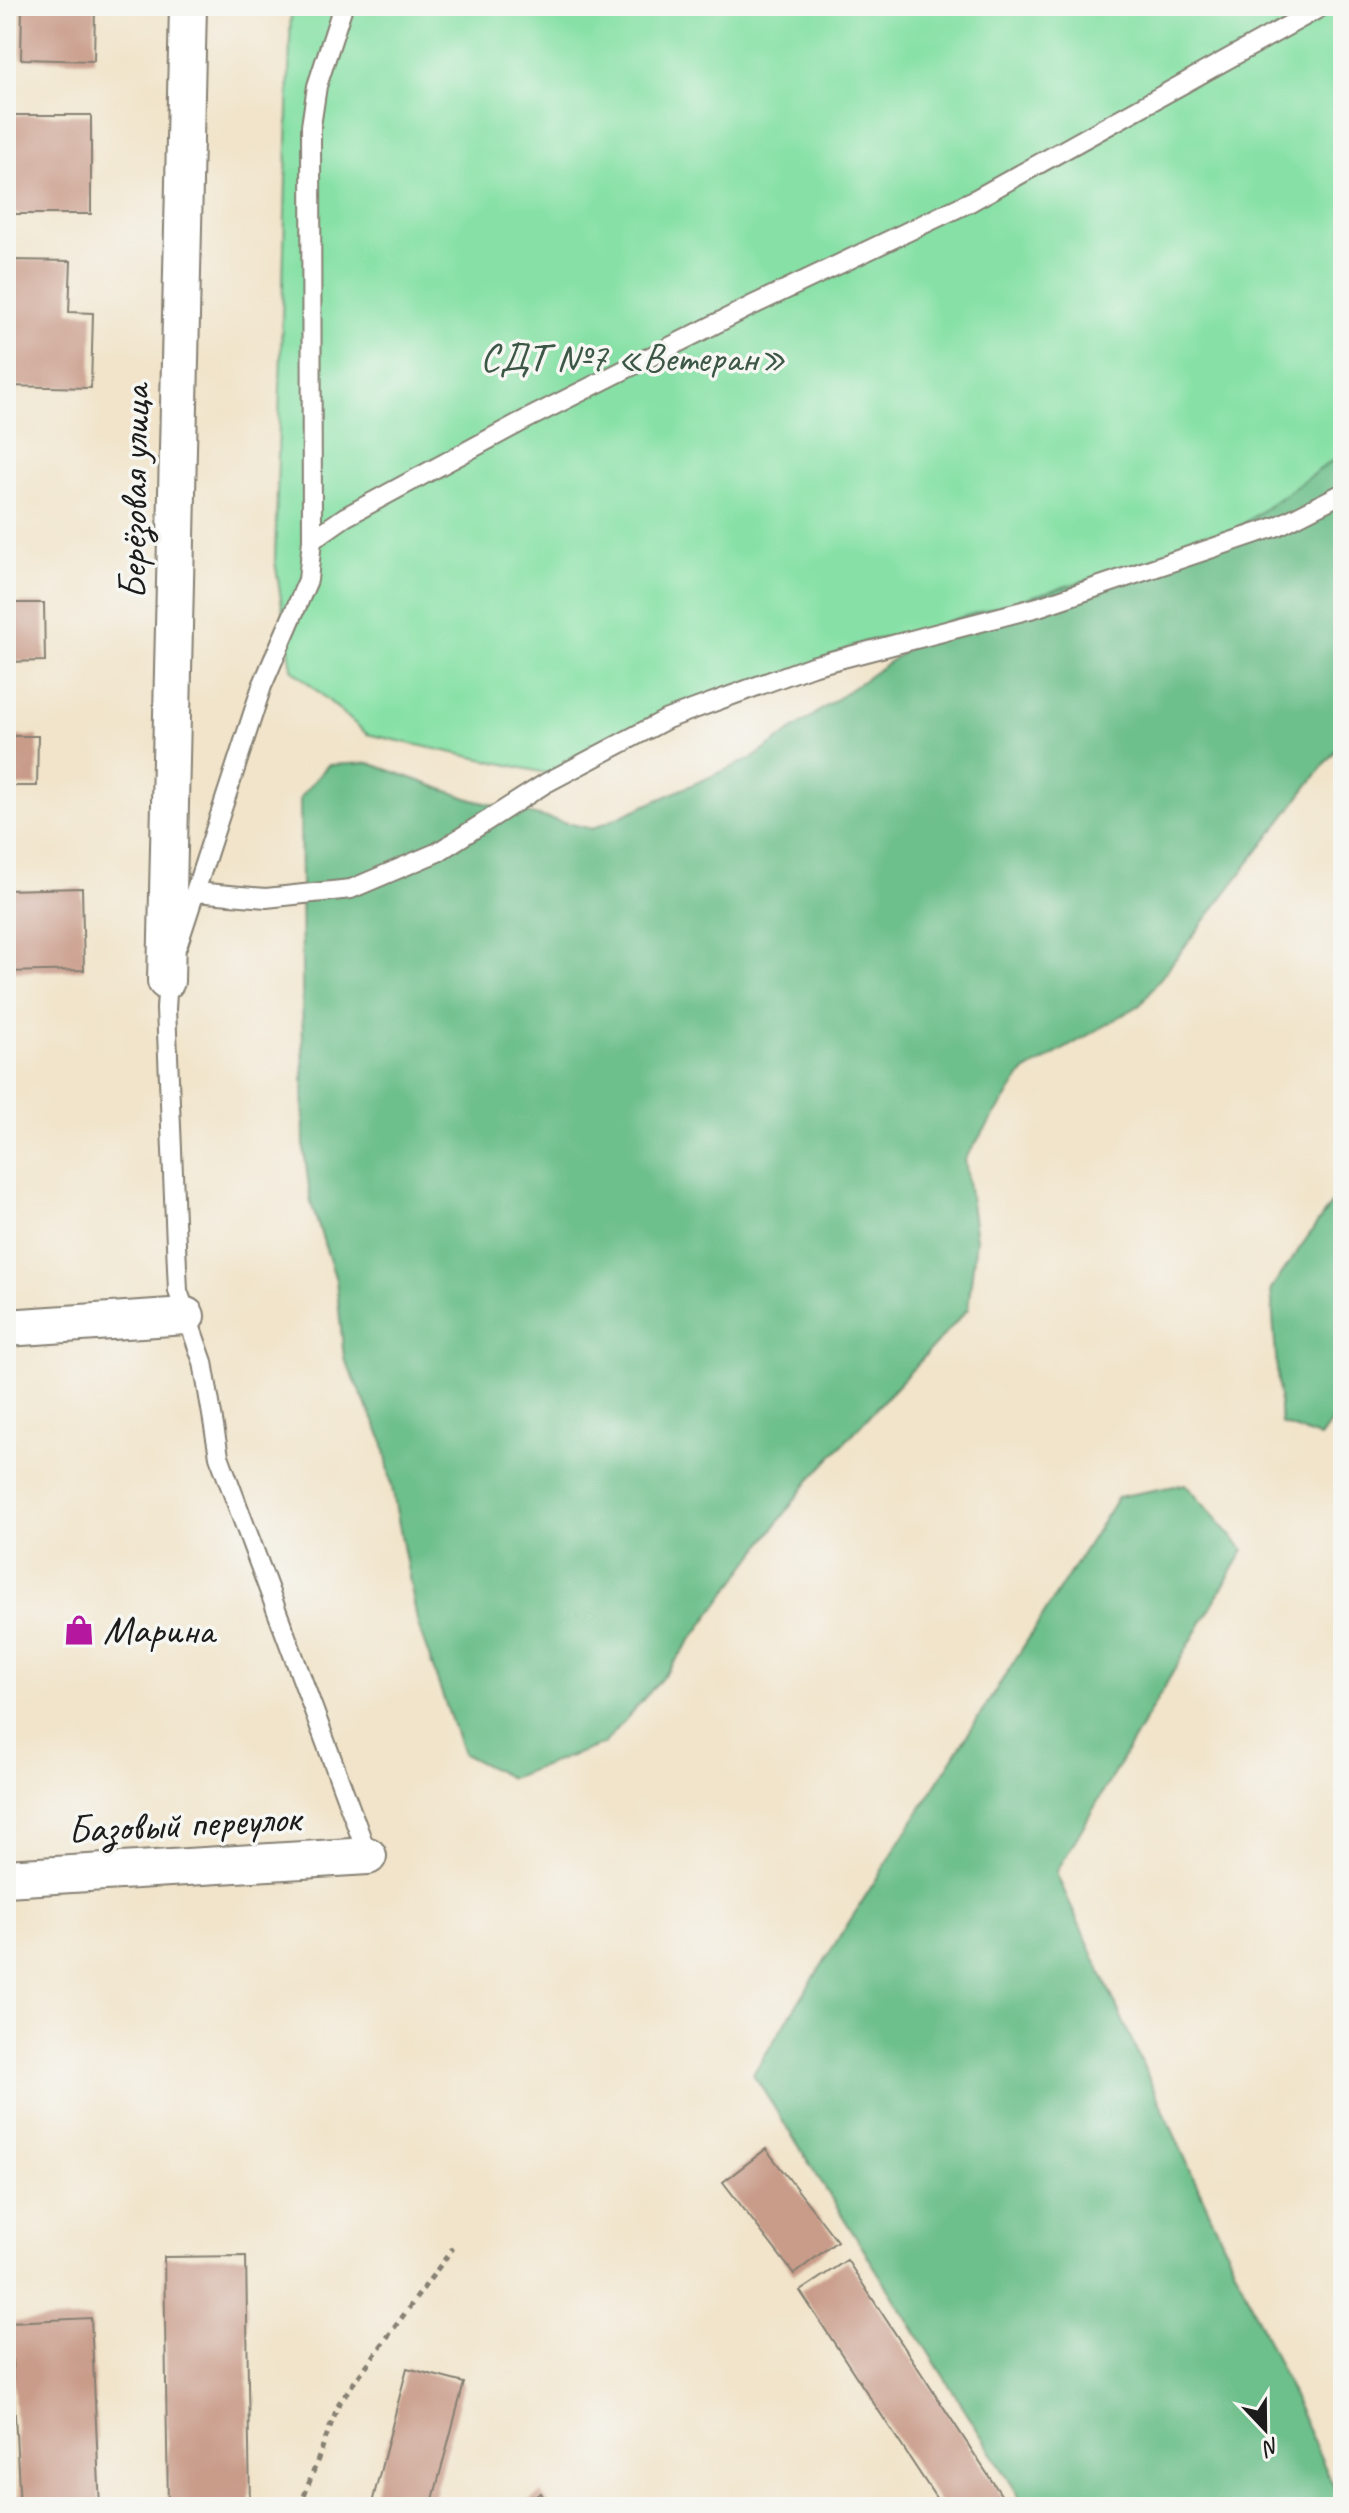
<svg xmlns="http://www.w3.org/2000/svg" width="1349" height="2513" font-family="Caveat,sans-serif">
<rect width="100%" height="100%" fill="#f6f6f2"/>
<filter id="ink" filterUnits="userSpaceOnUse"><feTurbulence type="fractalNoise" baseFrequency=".0125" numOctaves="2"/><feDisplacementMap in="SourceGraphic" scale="16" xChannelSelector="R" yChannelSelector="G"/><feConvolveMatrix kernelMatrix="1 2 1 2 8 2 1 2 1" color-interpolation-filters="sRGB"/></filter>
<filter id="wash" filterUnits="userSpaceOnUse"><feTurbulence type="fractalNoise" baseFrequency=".006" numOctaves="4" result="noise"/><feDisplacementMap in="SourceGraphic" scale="32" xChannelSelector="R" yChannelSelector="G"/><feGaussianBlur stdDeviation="1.8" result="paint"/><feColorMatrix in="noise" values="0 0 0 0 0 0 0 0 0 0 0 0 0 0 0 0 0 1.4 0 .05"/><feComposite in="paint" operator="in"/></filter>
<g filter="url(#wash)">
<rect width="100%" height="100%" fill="#f1e4ca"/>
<!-- green -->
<path fill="#87e1a6" stroke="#527e61" stroke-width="2" d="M291,6h1052v485l-55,28 -299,100 -125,23 -314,132 -183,-40 -75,-65 -17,-108z"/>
<!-- forest -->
<path fill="#6dbf8b" stroke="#446e54" stroke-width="2" d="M1343,457v283l-203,265 -117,68 -58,86 11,80 -8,70 -159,172 -141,190 -64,73 -94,34 -47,-24 -45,-129 -35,-185 -39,-82 -8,-78 -25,-77 -7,-54 -4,-352 28,-32 41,-2 104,37 119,29 161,-71 193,-136 275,-82 115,-82z
M1343,1187v219l-23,31 -39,-13 -10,-135z
M1185,1484l59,66 -188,323 287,634h-317l-273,-433 365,-577z"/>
<g id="blocks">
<!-- building -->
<path fill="#c99b89" d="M22,6h73l-1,55 -73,-2z
M8,115h83v99h-84z
M11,260l60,1 -2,51 24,1 -2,75 -85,-2v-74h3z
M6,603h38l1,58 -39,1z
M6,736h32l-1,50h-31z
M82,888l2,82 -78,2v-82z
M6,1156h3l1,81h-4z
M766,2149l71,92 -43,33 -71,-92z
M246,2256l4,251h-82l-4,-250z
M847,2260l162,247h-67l-142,-216z
M91,2318l9,189h-80l-10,-185z
M407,2368l57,15 -33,124h-60z
M541,2493l9,14h-31z"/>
</g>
</g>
<g filter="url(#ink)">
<use href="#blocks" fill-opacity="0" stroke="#868073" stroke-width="2"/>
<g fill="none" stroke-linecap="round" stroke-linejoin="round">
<!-- service casing -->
<g stroke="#868073" stroke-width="22">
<path id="service" d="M312,540l33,-23 174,-94 232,-117 221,-105 351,-195
M195,892l71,6 85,-9 87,-37 108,-69 121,-64 145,-53 226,-59 240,-81 65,-33
M178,944l84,-258 46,-106 4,-40 -1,-414 6,-40 26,-80
M168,976l-2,33 12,282 25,71 16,94 149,400"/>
</g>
<!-- minor casing -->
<g stroke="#868073" stroke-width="40">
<path id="minor" d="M166,981l22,-975
M6,1328l180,-12
M6,1878l362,-22"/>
</g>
<!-- path -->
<path stroke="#868073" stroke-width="5" stroke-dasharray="6 6" stroke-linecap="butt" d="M300,2507l39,-104 114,-155"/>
<!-- service -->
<use href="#service" stroke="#fff" stroke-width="18"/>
<!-- minor -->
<use href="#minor" stroke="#fff" stroke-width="36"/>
</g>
</g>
<!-- icons -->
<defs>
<g id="shop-bare" transform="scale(2.4)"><path d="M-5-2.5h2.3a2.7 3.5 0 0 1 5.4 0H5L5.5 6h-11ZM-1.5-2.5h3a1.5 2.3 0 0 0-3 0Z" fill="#b5179e" stroke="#f6f6f2" stroke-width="2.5" paint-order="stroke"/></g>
</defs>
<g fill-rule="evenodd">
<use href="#shop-bare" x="79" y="1630"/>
</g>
<g text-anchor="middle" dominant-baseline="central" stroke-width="7" stroke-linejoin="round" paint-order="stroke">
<!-- park labels -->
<g font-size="40" fill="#3c5745" stroke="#f6f6f2">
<text x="633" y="358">СДТ №7 «Ветеран»</text>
</g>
<!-- street labels -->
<g font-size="40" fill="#1c1c1c" stroke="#f6f6f2">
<text transform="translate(134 492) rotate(-89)">Берёзовая улица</text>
<text transform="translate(184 1824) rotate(-3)">Базовый переулок</text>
</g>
<!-- poi labels -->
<g font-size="40" fill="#1c1c1c" stroke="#f6f6f2" text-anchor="start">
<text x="103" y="1630">Марина</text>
</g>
</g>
<!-- margin -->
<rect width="1349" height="2513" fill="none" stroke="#f6f6f2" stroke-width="32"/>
<!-- north arrow -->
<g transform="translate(1265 2429) rotate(158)" stroke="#f6f6f2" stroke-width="6" paint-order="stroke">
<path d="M0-6L14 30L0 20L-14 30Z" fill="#1c1c1c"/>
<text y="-12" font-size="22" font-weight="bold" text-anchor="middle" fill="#1c1c1c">N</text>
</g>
</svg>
